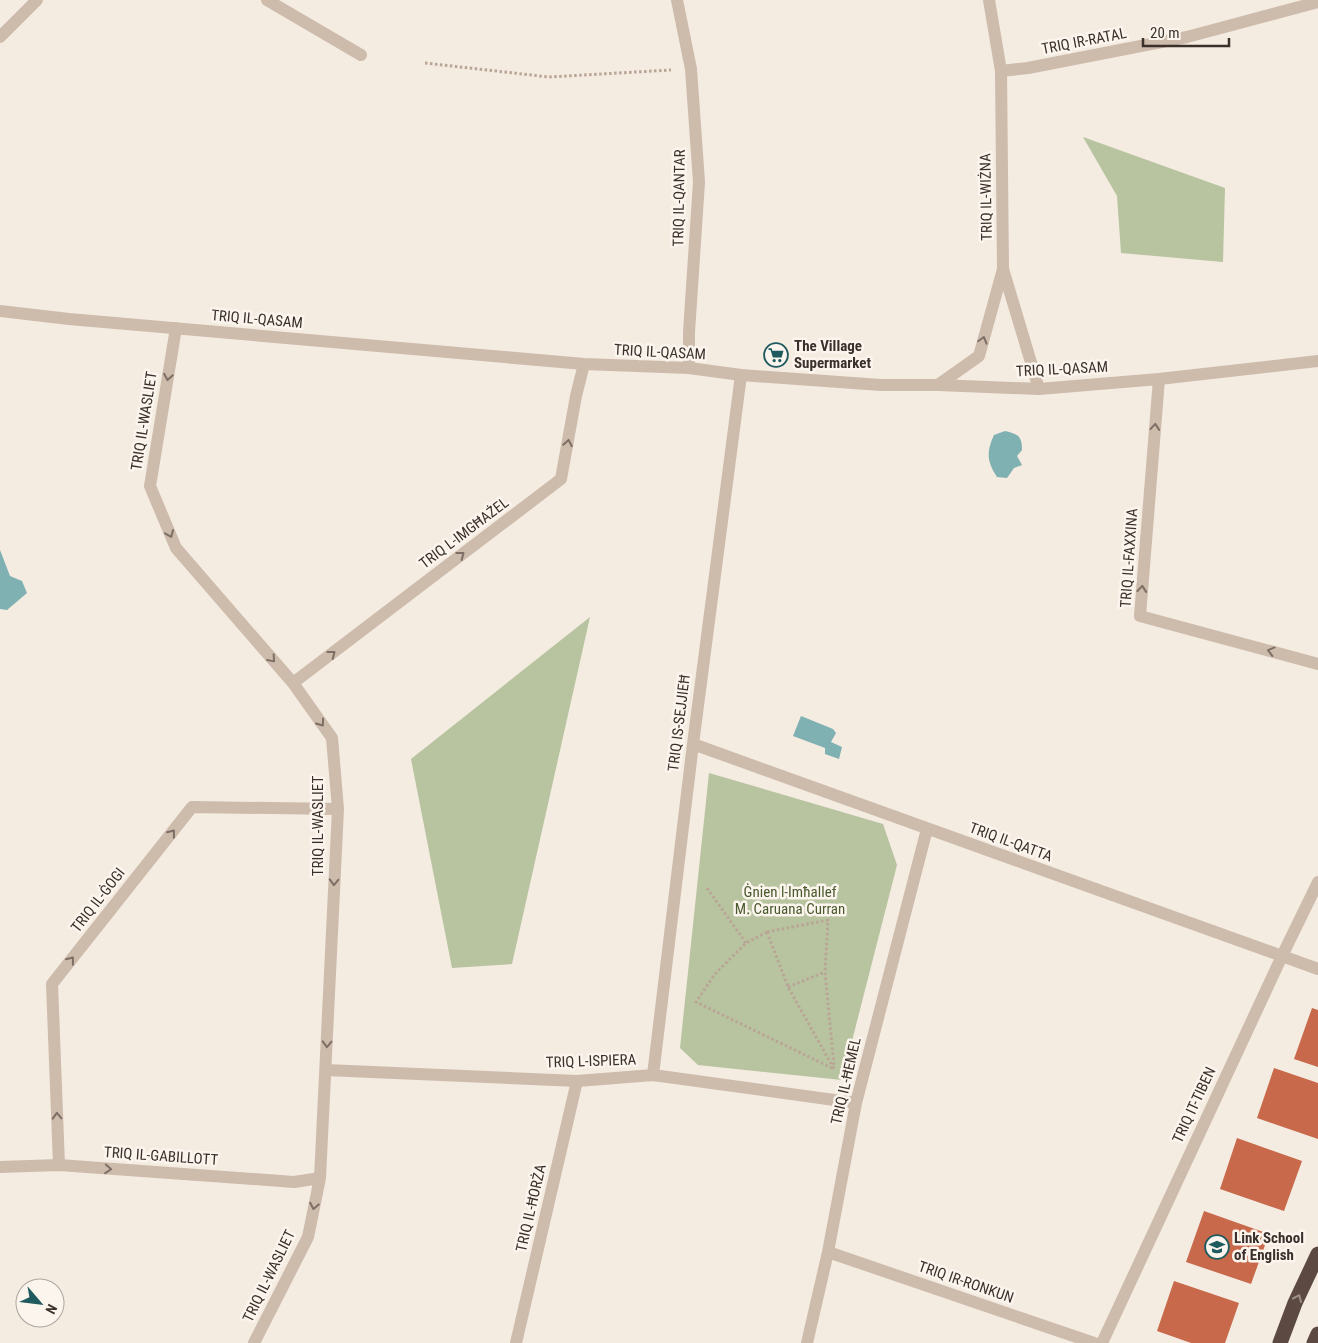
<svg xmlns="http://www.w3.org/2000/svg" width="1318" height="1343" font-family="'Roboto Condensed',sans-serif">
<rect width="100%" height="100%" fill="#f4ebe1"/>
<!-- green -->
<path fill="#b8c4a0" d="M1083,137l142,51 -2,74 -102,-9 -4,-57z
M590,617l-78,347 -60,4 -41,-209z
M709,773l174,51 14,41 -55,215 -144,-15 -18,-17z"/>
<!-- water -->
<path fill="#7fb0b2" d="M1005,431c13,3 17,5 17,19l-5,6 5,9 -8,3 -7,10 -10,-1c-10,-15 -11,-25 -3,-42z
M0,550l10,26 12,5 5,12 -20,17 -7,-1z
M801,716l32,13 3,4 -5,9 11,5 -3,12 -14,-5v-6l-32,-12z"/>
<!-- building -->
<path fill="#c8694b" d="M1312,1008l6,2v57l-24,-8z
M1274,1068l44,15v56l-61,-21z
M1237,1138l65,23 -18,50 -64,-22z
M1204,1211l65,23 -18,50 -65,-22z
M1174,1281l65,22 -14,40h-34l-34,-12z"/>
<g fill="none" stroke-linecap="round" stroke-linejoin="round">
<!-- path -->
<path stroke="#b9a596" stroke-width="3" stroke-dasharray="2.5 2.5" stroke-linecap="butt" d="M425,63l124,14 122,-7
M707,888l39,55
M767,932l21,55 46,82 -138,-67 19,-28 31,-31z
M767,932l61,-12 -3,52 9,94
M788,987l37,-15"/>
<!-- minor -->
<path stroke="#cdbbac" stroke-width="12" d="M267,0l94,55
M677,0l14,69 8,113 -10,150v36
M989,0l12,71 2,198 36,120
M0,37l37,-37
M1001,71l27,-3 159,-31 131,-35
M0,311l69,8 515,45 105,4 52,7 140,10h57l101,4 120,-10 159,-18
M176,328l-26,158 26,62 117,135 39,55 6,71 -18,369 -12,59 -54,106
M1159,379l-19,237 178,48
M938,385l41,-29 24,-87
M293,683l268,-204 15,-83 8,-32
M693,744l625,225
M326,1070l251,11 76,-6 203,28
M653,1075l40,-331 48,-369
M59,1165l-7,-181 140,-177 146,2
M0,1167l59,-2 235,17 26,-4
M828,1252l266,91
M516,1343l61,-262
M807,1343l21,-91 28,-149 71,-274
M1102,1343l180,-387 36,-74"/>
<!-- highway -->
<path stroke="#5c4a42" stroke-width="15" d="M1280,1343l15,-40 23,-49
M1314,1343l4,-9"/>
</g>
<!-- one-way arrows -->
<defs><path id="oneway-chevron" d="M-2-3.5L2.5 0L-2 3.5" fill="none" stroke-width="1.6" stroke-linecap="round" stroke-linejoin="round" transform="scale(1.25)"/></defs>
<g stroke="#7d6f65">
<use href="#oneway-chevron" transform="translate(983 340) rotate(-74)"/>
<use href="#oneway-chevron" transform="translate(168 377) rotate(99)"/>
<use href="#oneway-chevron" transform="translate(1155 427) rotate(-85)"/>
<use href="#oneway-chevron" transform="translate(568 443) rotate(-80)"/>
<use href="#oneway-chevron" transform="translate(170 534) rotate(67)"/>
<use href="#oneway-chevron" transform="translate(461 555) rotate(-37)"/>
<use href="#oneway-chevron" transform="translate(1142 589) rotate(-85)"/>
<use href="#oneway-chevron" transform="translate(1271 651) rotate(-165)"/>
<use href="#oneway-chevron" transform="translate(332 654) rotate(-37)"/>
<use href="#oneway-chevron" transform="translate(272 659) rotate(49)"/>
<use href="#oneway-chevron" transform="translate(321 723) rotate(54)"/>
<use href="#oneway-chevron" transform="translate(172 833) rotate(-52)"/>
<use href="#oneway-chevron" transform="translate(334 882) rotate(92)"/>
<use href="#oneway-chevron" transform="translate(71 960) rotate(-52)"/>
<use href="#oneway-chevron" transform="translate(327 1044) rotate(92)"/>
<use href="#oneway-chevron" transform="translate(57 1116) rotate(-92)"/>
<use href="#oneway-chevron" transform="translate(108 1169) rotate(4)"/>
<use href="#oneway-chevron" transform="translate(314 1206) rotate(101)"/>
</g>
<use stroke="#9c8e87" href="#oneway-chevron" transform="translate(1298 1298) rotate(-66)"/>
<!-- icons -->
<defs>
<g id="supermarket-ring" transform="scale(1.25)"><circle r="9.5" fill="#fbf5ee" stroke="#1f5a5e" stroke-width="1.5"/><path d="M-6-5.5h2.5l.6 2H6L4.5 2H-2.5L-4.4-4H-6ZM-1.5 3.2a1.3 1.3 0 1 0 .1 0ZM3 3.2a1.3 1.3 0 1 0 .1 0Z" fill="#1f5a5e"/></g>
<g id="school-ring" transform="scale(1.25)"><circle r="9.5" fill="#fbf5ee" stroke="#1f5a5e" stroke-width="1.5"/><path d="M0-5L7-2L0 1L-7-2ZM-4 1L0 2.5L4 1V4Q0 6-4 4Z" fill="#1f5a5e"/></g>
</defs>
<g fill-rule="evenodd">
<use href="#supermarket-ring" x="776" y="355"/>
<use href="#school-ring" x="1217" y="1247"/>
</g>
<g text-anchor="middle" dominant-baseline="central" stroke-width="5" stroke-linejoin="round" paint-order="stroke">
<!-- street labels -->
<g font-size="15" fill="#3b302b" stroke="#fbf5ee">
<text transform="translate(1084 41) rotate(-11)">TRIQ IR-RATAL</text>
<text transform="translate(986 197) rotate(-91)">TRIQ IL-WIŻNA</text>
<text transform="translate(679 198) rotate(-89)">TRIQ IL-QANTAR</text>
<text transform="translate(257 319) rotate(5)">TRIQ IL-QASAM</text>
<text transform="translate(660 352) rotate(3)">TRIQ IL-QASAM</text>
<text transform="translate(1062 369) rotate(-3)">TRIQ IL-QASAM</text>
<text transform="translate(144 421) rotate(-81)">TRIQ IL-WASLIET</text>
<text transform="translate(464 533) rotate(-37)">TRIQ L-IMGĦAŻEL</text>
<text transform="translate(1129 558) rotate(-86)">TRIQ IL-FAXXINA</text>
<text transform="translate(679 723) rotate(-83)">TRIQ IS-SEJJIEĦ</text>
<text transform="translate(318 826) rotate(-90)">TRIQ IL-WASLIET</text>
<text transform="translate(1011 842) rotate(20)">TRIQ IL-QATTA</text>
<text transform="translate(98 900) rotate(-52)">TRIQ IL-ĠOGI</text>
<text transform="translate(591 1061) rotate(-2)">TRIQ L-ISPIERA</text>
<text transform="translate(846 1081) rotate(-77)">TRIQ IL-ĦEMEL</text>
<text transform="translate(1194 1105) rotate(-65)">TRIQ IT-TIBEN</text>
<text transform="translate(161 1156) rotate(4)">TRIQ IL-GABILLOTT</text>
<text transform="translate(531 1208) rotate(-77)">TRIQ IL-ĦORŻA</text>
<text transform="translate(269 1276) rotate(-64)">TRIQ IL-WASLIET</text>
<text transform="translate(966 1282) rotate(19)">TRIQ IR-RONKUN</text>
</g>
<!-- poi labels -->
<g font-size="15" font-weight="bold" fill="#3b302b" stroke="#fbf5ee" text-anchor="start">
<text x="794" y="346">The Village<tspan x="794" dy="17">Supermarket</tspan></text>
<text x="1234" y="1238">Link School<tspan x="1234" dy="17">of English</tspan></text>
</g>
<!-- park labels -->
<g font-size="15" fill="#4a5a2e" stroke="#fbf5ee">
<text x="790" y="892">Ġnien l-Imħallef<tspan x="790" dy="17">M. Caruana Curran</tspan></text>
</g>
</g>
<!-- north arrow -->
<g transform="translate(40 1303) rotate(118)"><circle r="24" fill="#fbf5ee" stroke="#aea6a0"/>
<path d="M0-4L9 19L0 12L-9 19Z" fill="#1f5a5e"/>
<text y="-8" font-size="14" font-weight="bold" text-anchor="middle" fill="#3b302b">N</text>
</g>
<!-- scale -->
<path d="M1143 38v8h86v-8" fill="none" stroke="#3b302b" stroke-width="2.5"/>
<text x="1150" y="38" font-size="15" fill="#3b302b" stroke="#fbf5ee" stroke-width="4" paint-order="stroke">20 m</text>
</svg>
